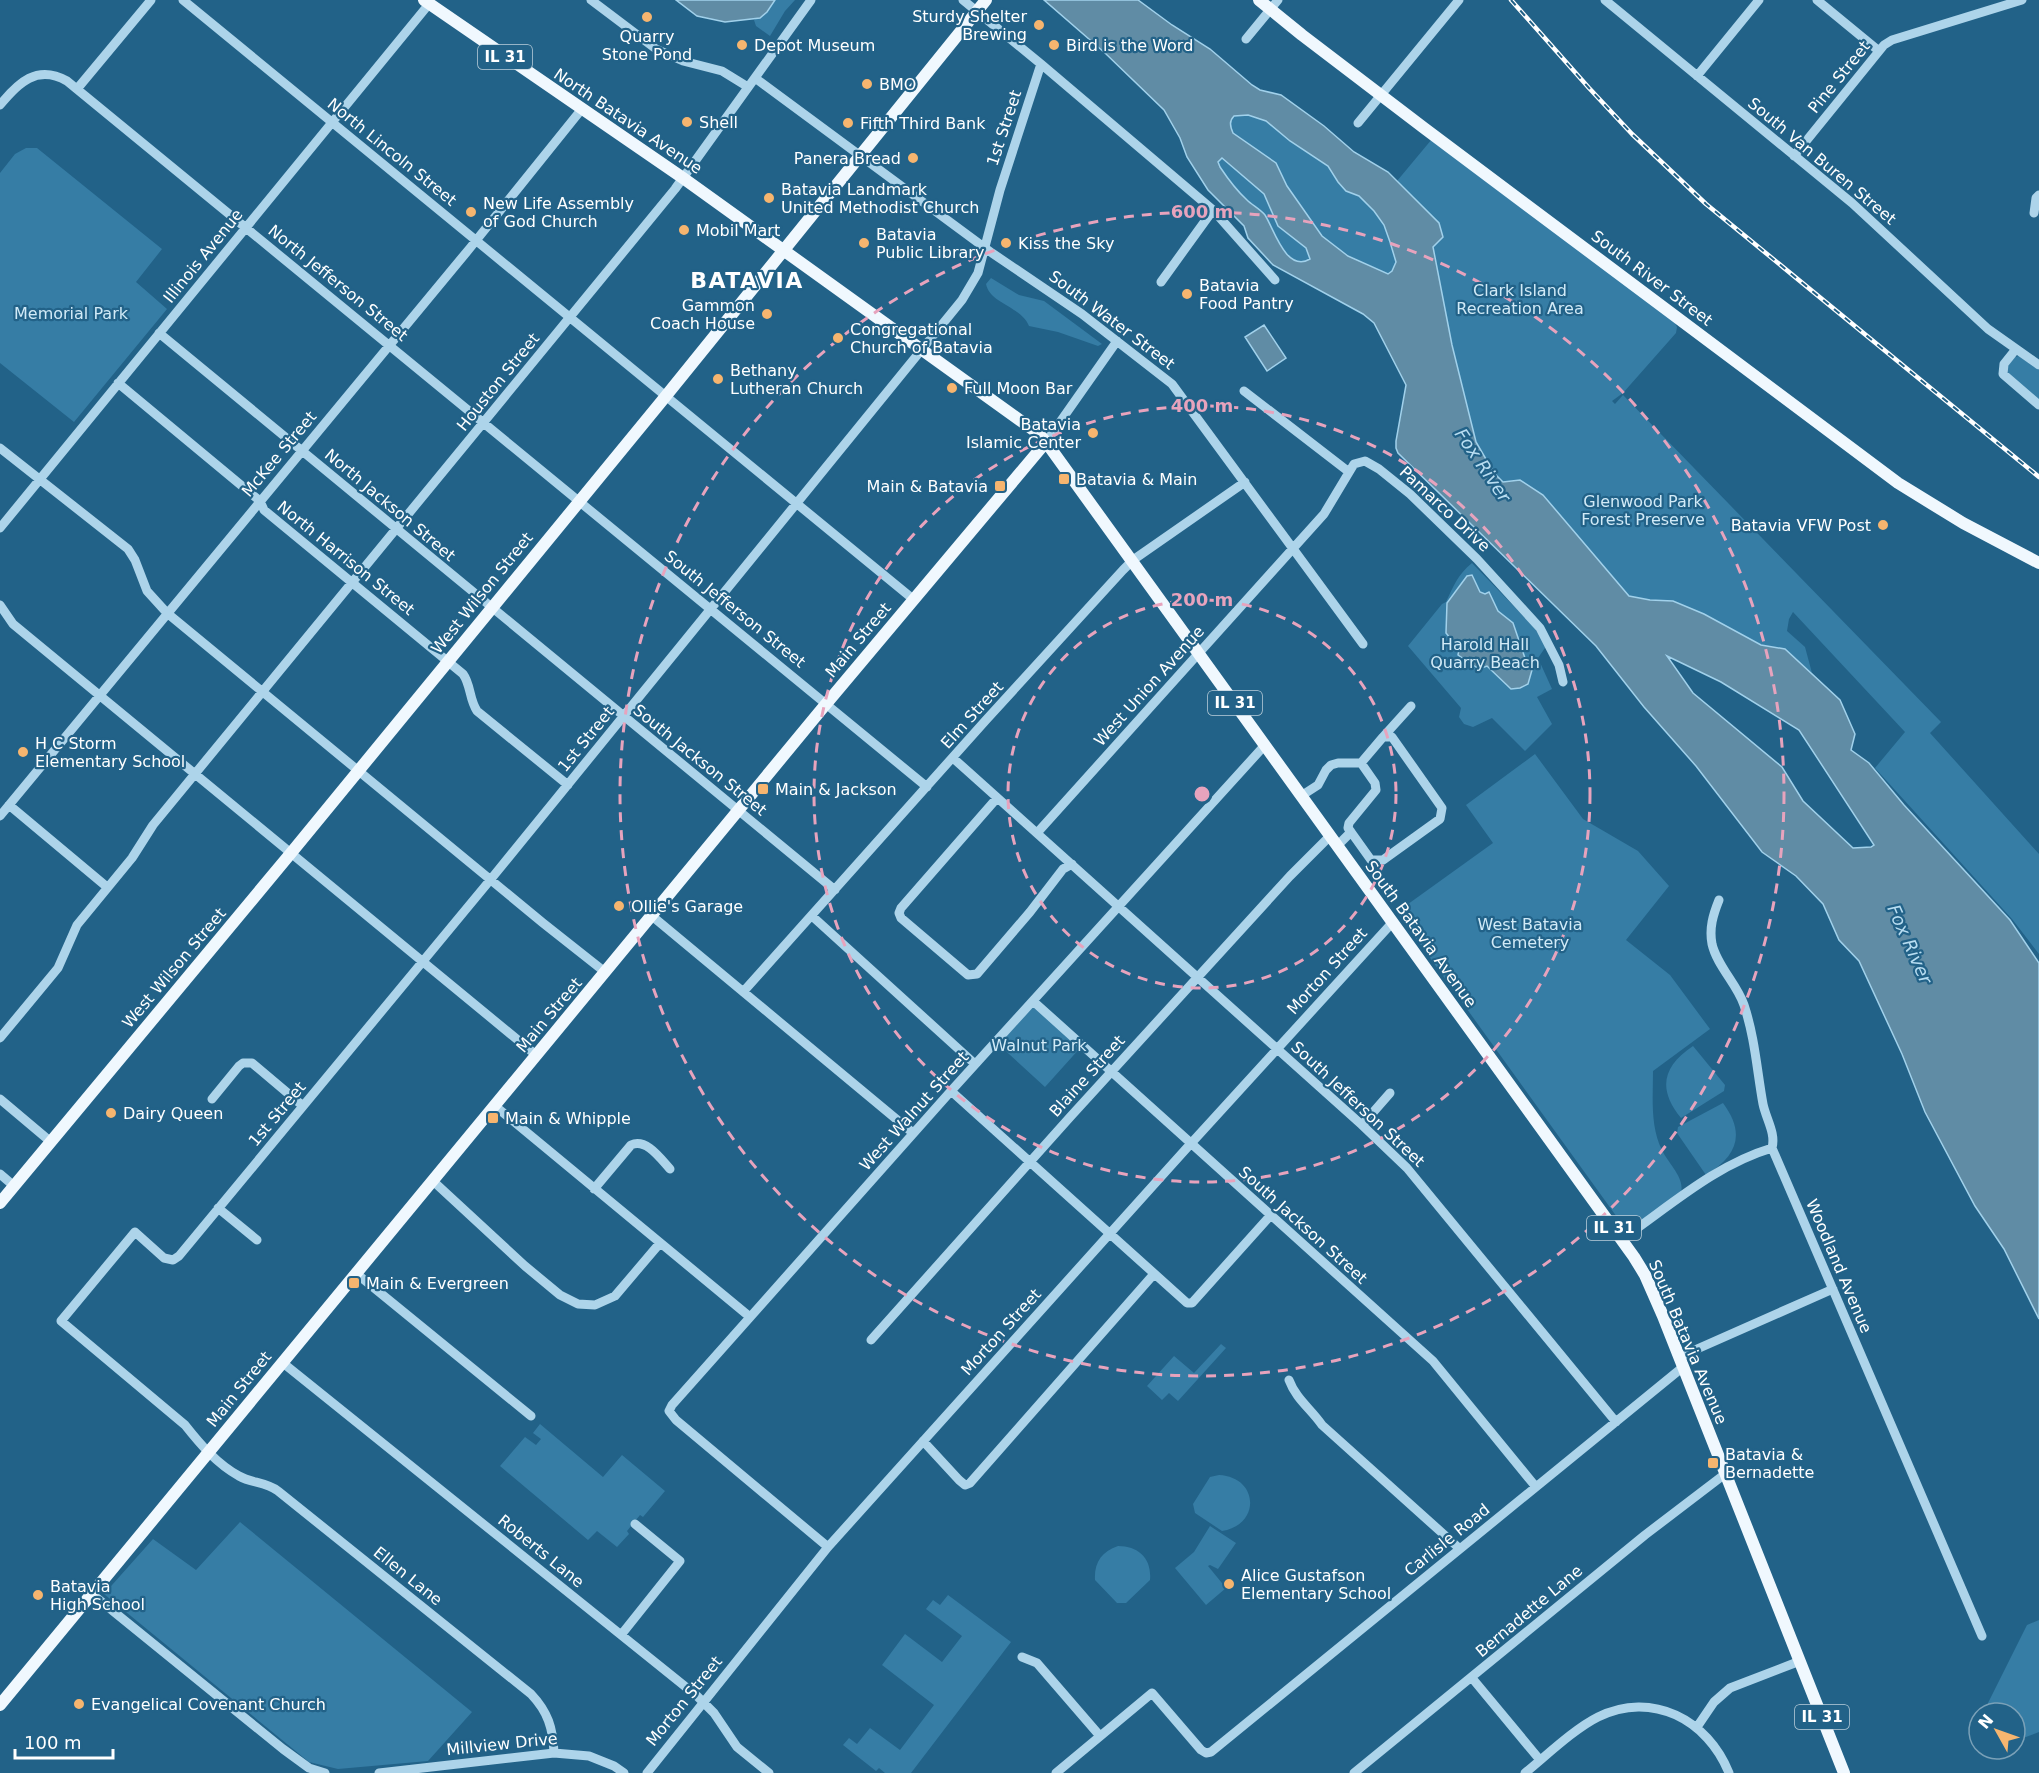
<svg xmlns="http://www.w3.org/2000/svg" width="2039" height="1773" font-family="'DejaVu Sans',sans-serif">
<rect width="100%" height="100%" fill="#226288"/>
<!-- green -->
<path fill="#367da5" d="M775,0h20l-10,11 -15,25 -14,-10 -2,-6 13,-8z
M1248,115l18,6 24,20 38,25 10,16 8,9 13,5 15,15 10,14 7,17 5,20 -4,9 -4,3 -40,-19 -26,-19 -35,-50 -11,-23 -43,-30c-3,-7 -4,-12 1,-17z
M1432,139l242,182 3,6 -1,6 -53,60 -11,8 3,3 8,-9 318,327 -11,11 109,121v100l-27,-35 -137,-151 30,-36 -112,-120 -4,7 -2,12 18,16 7,26 -27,-24 -24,-4 -57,-30 -31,-14 -23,-1 -21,-4 -30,-34 -79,-82 -17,2 -9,-9 -18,-31 -24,-97 -19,-98 10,-10 -28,-37 -18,-19z
M26,148h11l125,101 -26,33 31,27 -93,113 -74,-59v-190l15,-19z
M1222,158l42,36 14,32 28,22 4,11c-25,15 -37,-34 -49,-47 -3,-5 -10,-8 -14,-12 -11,-10 -19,-21 -27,-33l-2,-5z
M991,278l28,17 25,6 58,43 -4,2 -40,-14 -29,-6c-8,-20 -39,-22 -43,-42z
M2019,356l20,14v30l-31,-25 -1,-8 8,-10z
M1472,563l60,62 15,20 -9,13 14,31 -15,8 15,27 -27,27 -33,-33 -19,9 -9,-3 -5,-7 2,-9 -53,-62 34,-42 4,-2c7,-15 12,-28 26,-39z
M1535,754l48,65 55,32 31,35 -43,54 44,35 40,54 -57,42c0,26 -3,55 9,79 6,13 23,28 19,42l-54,39 -230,-319 96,-69 -27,-38z
M1033,1003l48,44 -36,40 -48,-44z
M1693,1046l32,39 -1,6 -43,27c-24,-29 -18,-52 12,-72z
M1723,1103c23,31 14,53 -17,72l-29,-42 1,-6z
M1221,1344l5,4 -48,53 -9,-8 -7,7 -15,-14 27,-30 20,17z
M540,1424l63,53 19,-22 43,36 -22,26 -3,-2 -13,16 2,3 -12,13 -20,-16 -9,9 -88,-74 25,-29 11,8 5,-6 -8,-6z
M1219,1475c40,2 42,50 3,56l-27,-18 -2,-9 17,-27z
M240,1522l232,190 -44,49 -90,8 -29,-7 -205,-168 49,-55 43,31z
M1210,1526l26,17 -18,26 -8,-4 -2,1 18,22 -20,17 -31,-37 19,-16z
M1118,1546c21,0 34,13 32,34l-24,23h-9l-22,-23c-1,-17 6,-28 23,-34z
M948,1595l63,47 -100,131h-26l-6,-5 -3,3 -33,-26 6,-7 8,6 13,-16 30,22 34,-45 -52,-40 23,-31 37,28 20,-26 -36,-27 7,-9 7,5z
M2039,1620v112l-24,9v-28h-23l-4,-10 39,-78z"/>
<!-- water -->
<path fill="#608ca5" stroke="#a1d1eb" stroke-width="1.5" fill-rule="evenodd" d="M676,0h99l-8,12 -7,6 -35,4 -28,-6z
M1044,0h94l34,25 38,24 42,36 8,5 21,5 43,31 30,26 34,20 51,51 4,14 -10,10 19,98 24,97 18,31 9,9 17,-2 23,15 86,101 21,4 23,1 31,13 57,31 24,4 55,51 15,34 -4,16 18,13 35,42 106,115 29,43v356l-35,-70 -29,-43 -50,-94 -23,-58 -43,-93 -20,-21 -16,-36 -27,-28 -34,-24 -66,-86 -52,-59 -48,-61 -198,-193 -2,-5v-7l10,-56 -32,-62 -11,-9 -90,-49 -25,-27 -4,-12 -36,-36 -21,-33 -7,-19 -16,-28 -59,-57zM1248,115l18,6 24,20 38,25 10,16 8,9 13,5 15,15 10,14 6,17 6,20 -4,9 -4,3 -40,-18 -26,-20 -35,-50 -11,-23 -43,-30c-3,-7 -4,-12 1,-17zM1222,158l42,36 14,32 28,22 4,11c-24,14 -36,-30 -45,-44 -5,-6 -13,-10 -18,-15 -11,-10 -19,-21 -27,-33l-2,-5zM1667,656l54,26 78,48 75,115 -3,2 -18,1 -50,-47 -21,-34 -89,-74z
M1264,325l22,33 -19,13 -22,-34z
M1472,575l8,17 5,2 4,-2 9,19 15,12 13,38 4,3 2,6 -4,14 -8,4 -9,1 -24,-23 -8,3 -21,-14 1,-6 -13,-16 1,-30 20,-27z"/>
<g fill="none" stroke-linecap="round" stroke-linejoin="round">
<!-- minor -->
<path stroke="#add4ea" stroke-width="9" d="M183,0l730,599
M591,0l65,49 27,12 39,10 26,16
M963,0l78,64 172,146 62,70
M1605,0l247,203 136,126 51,36
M1817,0l62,51
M1246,39l32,-39
M1697,76l62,-76
M755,78l237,175 90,61 90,70 191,260
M77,89l74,-89
M0,105c18,-22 37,-41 67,-24l860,706
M1358,123l101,-123
M1794,156l90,-111 8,-5 130,-40
M2034,213l2,-15 3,-3
M1161,282l52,-72
M159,333l676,557
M2016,349l-12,15 -1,10 36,31
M118,383l142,118 4,9 199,164c8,11 6,25 14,37l91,74
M1244,391l105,81
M1046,442l71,-101
M0,448l128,101 7,11 12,31 20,22 376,310 62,49
M0,528l429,-524
M0,605l13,19 523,431
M1383,737l28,-31
M953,758l409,367 45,43 209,254
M1301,796l17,-11 8,-15 5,-5 7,-2h23
M997,798l-96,110 -2,5 2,5 67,57 9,-1 53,-62 33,-43 9,-5
M9,805l98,82
M0,816l470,-568 111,-138
M1037,833l287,-319 30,-50 11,-3 14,8 31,25 67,65 63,69 19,37 4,17
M1337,846l14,-14 20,28h12l57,-41 2,-11 -50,-71h-9l-22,26 14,20 1,7 -27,33 -1,5 3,4
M1719,900c-6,15 -10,28 -7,44 5,22 25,40 32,61 11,33 13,66 19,99 3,15 13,29 9,44l210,488
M652,916l261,217
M812,916l163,148
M743,992l243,-272 137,-150 10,-10 112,-78
M1033,1001l400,360 103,126
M0,1038l58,-70 19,-43 55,-67 21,-33 522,-636 136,-189
M951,1091l236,212h5l78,-87
M0,1099l51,43
M212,1099l27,-33 4,-3h9l51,43
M495,1106l255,211
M1362,1125l28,-32
M0,1174l14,12
M433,1181l92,85 35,29 18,9 17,1 20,-9 45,-53
M594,1189l37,-44c15,-7 29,13 39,24
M218,1208l39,32
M1622,1239c48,-33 93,-74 150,-91
M357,1274l174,142
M871,1340l200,-224 219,-240 40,-40
M1679,1357l154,-68
M283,1363l414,333 17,17 23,34 32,26
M1289,1380c7,19 22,29 33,45l138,124
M923,1441l36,39 6,5 5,-2 184,-209
M828,1547l-152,-127 -7,-9 3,-6 279,-314 314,-346
M92,1594l191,155 26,19 16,5
M621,1635l59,-74 -45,-37
M1022,1657l15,6 63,73
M1472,1678l68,82
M1697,1727l17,-25 16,-14 70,-27
M554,1753c-1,-25 -6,-41 -23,-59l-253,-203c-12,-9 -27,-8 -39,-15 -22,-12 -39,-32 -54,-51l-124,-104 74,-89 29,26 9,2 6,-4 312,-377 471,-579 16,-27 22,-83 41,-126
M379,1773l175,-20 35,3 25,10 10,7
M647,1773l181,-226 357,-397 207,-227
M1056,1773l96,-80 49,57 5,3 5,-1 472,-385
M1354,1773l291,-238 80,-61
M1525,1773c21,-17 49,-44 73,-56 54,-27 110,3 131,56"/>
<!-- major -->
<path stroke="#f0f8fe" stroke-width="12" d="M424,0l259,178 356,256 7,8 588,815 11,18 18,41 181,457
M1259,0l43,35 122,93 474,355 65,40 76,40
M0,1203l291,-350 370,-451 325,-402
M0,1705l821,-995 225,-268"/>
<!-- rail casing -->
<g stroke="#fff" stroke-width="4.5">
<path id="rail" d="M1511,0l78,88 43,46 74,70 333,273"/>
</g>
<!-- rail -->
<use href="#rail" stroke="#226288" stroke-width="2" stroke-dasharray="7" stroke-linecap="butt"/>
</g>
<!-- distance rings -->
<g fill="none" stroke="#e7a3bd" stroke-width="3" stroke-dasharray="10 8">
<circle cx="1202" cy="794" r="194"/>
<circle cx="1202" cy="794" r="388"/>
<circle cx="1202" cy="794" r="582"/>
</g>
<!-- markers -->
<g fill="#f6b56f" stroke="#226288" stroke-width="2">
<circle cx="647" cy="17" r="6"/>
<circle cx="1039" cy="25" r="6"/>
<circle cx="742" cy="45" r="6"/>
<circle cx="1054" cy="45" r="6"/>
<circle cx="867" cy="84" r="6"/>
<circle cx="687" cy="122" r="6"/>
<circle cx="848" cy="123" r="6"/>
<circle cx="913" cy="158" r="6"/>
<circle cx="769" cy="198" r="6"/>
<circle cx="471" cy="212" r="6"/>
<circle cx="684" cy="230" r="6"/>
<circle cx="864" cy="243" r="6"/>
<circle cx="1006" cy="243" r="6"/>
<circle cx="1187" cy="294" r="6"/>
<circle cx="767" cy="314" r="6"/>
<circle cx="838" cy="338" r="6"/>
<circle cx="718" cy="379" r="6"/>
<circle cx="952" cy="388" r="6"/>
<circle cx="1093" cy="433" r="6"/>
<rect x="1058" y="473" width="12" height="12" rx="3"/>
<rect x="994" y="480" width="12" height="12" rx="3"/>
<circle cx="1883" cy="525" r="6"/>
<circle cx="23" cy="752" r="6"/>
<rect x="757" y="783" width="12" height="12" rx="3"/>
<circle cx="619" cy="906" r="6"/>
<circle cx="111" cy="1113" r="6"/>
<rect x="487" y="1112" width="12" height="12" rx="3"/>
<rect x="348" y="1277" width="12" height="12" rx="3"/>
<rect x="1707" y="1457" width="12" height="12" rx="3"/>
<circle cx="1229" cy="1584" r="6"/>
<circle cx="38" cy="1595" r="6"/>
<circle cx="79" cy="1704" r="6"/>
</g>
<g text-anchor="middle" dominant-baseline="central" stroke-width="4.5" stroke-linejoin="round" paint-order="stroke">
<!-- shield labels -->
<g fill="#226288" stroke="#bdd0db" stroke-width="1.5">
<rect x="478" y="45" width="54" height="24" rx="4.5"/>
<rect x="1208" y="691" width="54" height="24" rx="4.5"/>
<rect x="1587" y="1216" width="54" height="24" rx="4.5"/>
<rect x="1795" y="1705" width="54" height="24" rx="4.5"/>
</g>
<g font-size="15" font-weight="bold" fill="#fff">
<text x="505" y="57">IL 31</text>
<text x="1235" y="703">IL 31</text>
<text x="1614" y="1228">IL 31</text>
<text x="1822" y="1717">IL 31</text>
</g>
<!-- poi labels -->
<g font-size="16" fill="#fff" stroke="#226288" text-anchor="start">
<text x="1027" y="16" text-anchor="end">Sturdy Shelter<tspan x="1027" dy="18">Brewing</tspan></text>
<text x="647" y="36" text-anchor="middle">Quarry<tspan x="647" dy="18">Stone Pond</tspan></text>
<text x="754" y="45">Depot Museum</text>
<text x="1066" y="45">Bird is the Word</text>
<text x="879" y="84">BMO</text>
<text x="699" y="122">Shell</text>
<text x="860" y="123">Fifth Third Bank</text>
<text x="901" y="158" text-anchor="end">Panera Bread</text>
<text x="781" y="189">Batavia Landmark<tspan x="781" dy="18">United Methodist Church</tspan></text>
<text x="483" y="203">New Life Assembly<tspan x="483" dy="18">of God Church</tspan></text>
<text x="696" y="230">Mobil Mart</text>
<text x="876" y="234">Batavia<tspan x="876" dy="18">Public Library</tspan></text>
<text x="1018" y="243">Kiss the Sky</text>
<text x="1199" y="285">Batavia<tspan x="1199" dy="18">Food Pantry</tspan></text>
<text x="755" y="305" text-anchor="end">Gammon<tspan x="755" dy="18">Coach House</tspan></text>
<text x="850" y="329">Congregational<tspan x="850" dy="18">Church of Batavia</tspan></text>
<text x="730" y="370">Bethany<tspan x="730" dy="18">Lutheran Church</tspan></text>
<text x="964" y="388">Full Moon Bar</text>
<text x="1081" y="424" text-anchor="end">Batavia<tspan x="1081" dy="18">Islamic Center</tspan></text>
<text x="1076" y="479">Batavia &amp; Main</text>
<text x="988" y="486" text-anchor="end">Main &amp; Batavia</text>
<text x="1871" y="525" text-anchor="end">Batavia VFW Post</text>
<text x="35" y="743">H C Storm<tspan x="35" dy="18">Elementary School</tspan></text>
<text x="775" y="789">Main &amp; Jackson</text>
<text x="631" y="906">Ollie's Garage</text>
<text x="123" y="1113">Dairy Queen</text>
<text x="505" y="1118">Main &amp; Whipple</text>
<text x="366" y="1283">Main &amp; Evergreen</text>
<text x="1725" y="1454">Batavia &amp;<tspan x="1725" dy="18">Bernadette</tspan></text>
<text x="1241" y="1575">Alice Gustafson<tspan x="1241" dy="18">Elementary School</tspan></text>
<text x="50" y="1586">Batavia<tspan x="50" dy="18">High School</tspan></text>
<text x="91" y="1704">Evangelical Covenant Church</text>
</g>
<!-- street labels -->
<g font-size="16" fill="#fff" stroke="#226288">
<text transform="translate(1839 77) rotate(-51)">Pine Street</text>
<text transform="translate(628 121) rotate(34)">North Batavia Avenue</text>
<text transform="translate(1004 128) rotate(-72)">1st Street</text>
<text transform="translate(392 152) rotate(39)">North Lincoln Street</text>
<text transform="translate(1822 161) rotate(40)">South Van Buren Street</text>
<text transform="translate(203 256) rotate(-51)">Illinois Avenue</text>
<text transform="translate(1652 278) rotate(37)">South River Street</text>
<text transform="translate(338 283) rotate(39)">North Jefferson Street</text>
<text transform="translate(1112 320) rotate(37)">South Water Street</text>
<text transform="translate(498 382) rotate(-51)">Houston Street</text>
<text transform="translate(279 454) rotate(-50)">McKee Street</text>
<text transform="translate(390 505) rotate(40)">North Jackson Street</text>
<text transform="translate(1445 509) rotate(43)">Pamarco Drive</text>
<text transform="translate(346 558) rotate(39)">North Harrison Street</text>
<text transform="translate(482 593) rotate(-51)">West Wilson Street</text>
<text transform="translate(735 609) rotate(39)">South Jefferson Street</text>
<text transform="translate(858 640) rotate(-50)">Main Street</text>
<text transform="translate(1149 686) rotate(-48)">West Union Avenue</text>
<text transform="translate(972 715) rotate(-48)">Elm Street</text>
<text transform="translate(586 739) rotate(-51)">1st Street</text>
<text transform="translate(700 760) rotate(39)">South Jackson Street</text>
<text transform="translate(1421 934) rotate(54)">South Batavia Avenue</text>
<text transform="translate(174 968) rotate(-50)">West Wilson Street</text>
<text transform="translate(1327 971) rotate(-48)">Morton Street</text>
<text transform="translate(549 1015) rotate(-50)">Main Street</text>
<text transform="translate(1087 1076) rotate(-48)">Blaine Street</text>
<text transform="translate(1358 1104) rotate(43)">South Jefferson Street</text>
<text transform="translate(914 1111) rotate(-48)">West Walnut Street</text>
<text transform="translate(277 1114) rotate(-50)">1st Street</text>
<text transform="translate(1303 1225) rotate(42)">South Jackson Street</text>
<text transform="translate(1839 1266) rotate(67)">Woodland Avenue</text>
<text transform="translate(1001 1332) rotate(-48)">Morton Street</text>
<text transform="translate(1688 1342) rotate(67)">South Batavia Avenue</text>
<text transform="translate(239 1389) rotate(-51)">Main Street</text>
<text transform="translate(1447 1540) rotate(-39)">Carlisle Road</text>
<text transform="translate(541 1551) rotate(39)">Roberts Lane</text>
<text transform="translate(408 1576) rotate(39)">Ellen Lane</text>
<text transform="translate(1529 1611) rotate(-40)">Bernadette Lane</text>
<text transform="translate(684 1701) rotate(-51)">Morton Street</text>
<text transform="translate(502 1744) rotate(-6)">Millview Drive</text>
</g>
<!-- park labels -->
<g font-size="16" fill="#d1eaf7" stroke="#226288">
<text x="1520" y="290">Clark Island<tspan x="1520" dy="18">Recreation Area</tspan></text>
<text x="71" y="313">Memorial Park</text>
<text x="1643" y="501">Glenwood Park<tspan x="1643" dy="18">Forest Preserve</tspan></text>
<text x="1485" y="644">Harold Hall<tspan x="1485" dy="18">Quarry Beach</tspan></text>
<text x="1530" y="924">West Batavia<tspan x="1530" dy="18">Cemetery</tspan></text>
<text x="1039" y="1045">Walnut Park</text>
</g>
<!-- water labels -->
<g font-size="18" font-style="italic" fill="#b8ddf1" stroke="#226288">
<text transform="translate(1483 465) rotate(56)">Fox River</text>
<text transform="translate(1910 944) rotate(66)">Fox River</text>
</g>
<!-- district labels -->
<g font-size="22" font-weight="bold" letter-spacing="1.5" fill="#fff" stroke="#226288">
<text x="747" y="280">BATAVIA</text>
</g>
</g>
<circle cx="1202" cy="794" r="9" fill="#e7a3bd" stroke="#226288" stroke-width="3"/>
<g font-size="18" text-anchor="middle" font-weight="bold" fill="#e7a3bd" stroke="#226288" stroke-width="4.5" stroke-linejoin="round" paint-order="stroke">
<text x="1202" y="218">600 m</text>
<text x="1202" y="412">400 m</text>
<text x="1202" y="606">200 m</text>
</g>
<!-- north arrow -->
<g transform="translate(1997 1731) rotate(310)"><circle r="28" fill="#226288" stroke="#7aa1b8" stroke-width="1.5"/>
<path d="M0-4.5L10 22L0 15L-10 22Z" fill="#f6b56f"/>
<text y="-9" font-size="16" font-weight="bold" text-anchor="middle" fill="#ffffff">N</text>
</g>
<!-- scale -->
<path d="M15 1749v9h98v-9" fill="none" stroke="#ffffff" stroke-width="3"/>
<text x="24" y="1749" font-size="18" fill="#ffffff" stroke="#226288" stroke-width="4.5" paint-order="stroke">100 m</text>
</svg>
